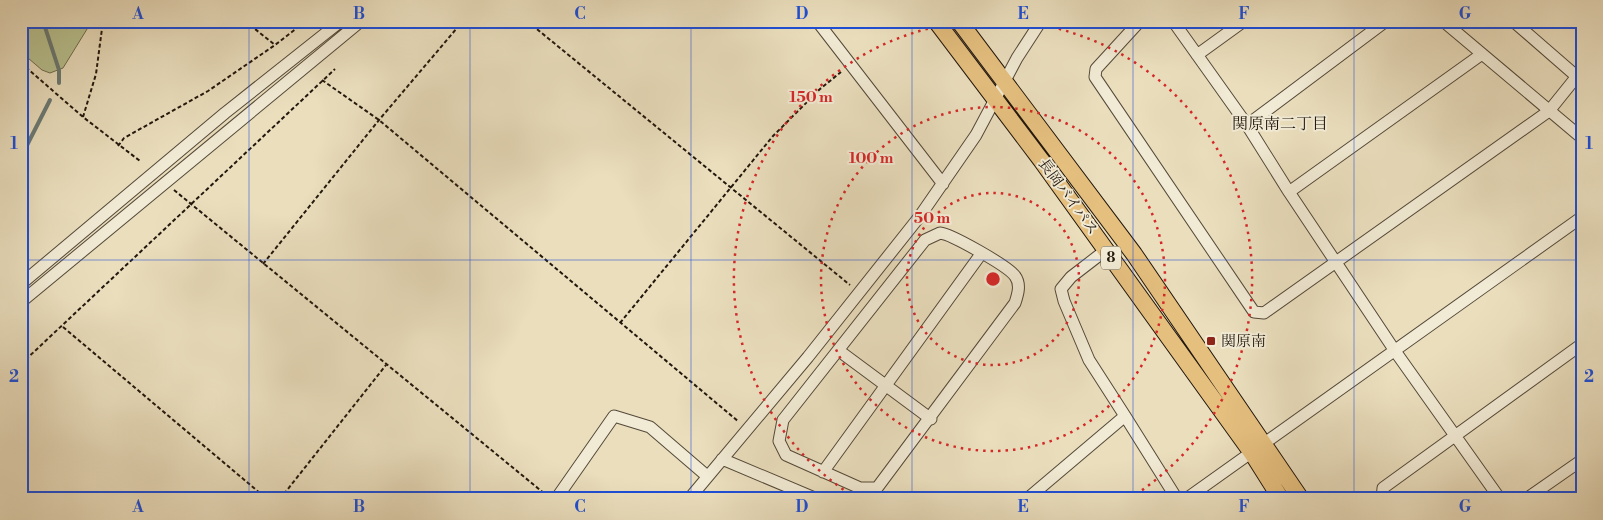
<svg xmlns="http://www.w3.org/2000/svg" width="1603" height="520" font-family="'Libre Bodoni','Noto Serif JP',serif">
<rect width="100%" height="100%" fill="#eadebd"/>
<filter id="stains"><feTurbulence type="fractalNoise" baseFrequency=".004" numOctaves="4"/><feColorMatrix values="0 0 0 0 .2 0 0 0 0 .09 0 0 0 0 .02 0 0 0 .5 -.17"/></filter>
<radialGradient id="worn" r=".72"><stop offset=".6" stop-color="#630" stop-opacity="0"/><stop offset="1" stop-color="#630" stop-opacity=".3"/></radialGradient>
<!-- green -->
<path fill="#b8c18f" stroke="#6d6c4e" d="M21,21h71l-29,47 -13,5 -8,-3 -21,-18z"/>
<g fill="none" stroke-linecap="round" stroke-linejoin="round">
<!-- stream -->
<path stroke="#6a7974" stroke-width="4" d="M43,21l16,49v13
M21,157l29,-57"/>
<!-- minor casing -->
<g stroke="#544939" stroke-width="13">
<path id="minor" d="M817,21l126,163
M1140,21l-44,48 -1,8 159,235 10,1 285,-202 33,-41
M1173,21l74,104 42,67 106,159 105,148
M1443,21l139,117
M1513,21l69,60
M1581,21l1,1
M1197,55l47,-34
M1247,125l139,-104
M1289,192l193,-138
M940,233c11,1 68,33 75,43 6,8 3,18 0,27l-138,185h-17l-74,-33 -7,-14 4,-21 142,-180z
M1106,250l-35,27 -10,12 3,12 25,59 36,56
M21,284l204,-171 116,-92
M21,302l340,-281
M838,350l93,69
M722,459l95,40
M823,472l158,-218
M556,499l58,-83 36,11 57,49
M689,499l119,-142 112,-141 56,-81 41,-77 24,-37
M1027,499l98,-83 52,83
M1186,499l396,-282
M1382,499l1,-11 199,-144
M1526,499l56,-39"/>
</g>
<!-- highway casing -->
<g stroke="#22170d" stroke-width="18">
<path id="highway" d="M936,21l105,139 211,293 29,46
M959,21l175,233 167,245"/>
</g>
<!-- path -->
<path stroke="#22170d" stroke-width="2" stroke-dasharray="4 2.5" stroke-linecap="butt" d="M245,21l30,24
M527,21l323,264
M21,63l62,54 57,44
M322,80l57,40 360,302
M83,117l13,-43 7,-53
M118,146l6,-8 84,-47 67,-46 31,-24
M174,190l371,304
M263,264l116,-144 84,-99
M620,323l153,-187 47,-47 21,-17
M63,327l204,172
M21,364l314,-295
M280,499l106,-134"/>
<!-- minor -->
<use href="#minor" stroke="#f1ead4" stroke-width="11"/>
<!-- highway -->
<use href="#highway" stroke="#e5bf7e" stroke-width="16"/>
</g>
<!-- grid -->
<path fill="none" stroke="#1d4ed8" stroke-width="1" stroke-opacity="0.55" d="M249,21v478M470,21v478M691,21v478M912,21v478M1133,21v478M1354,21v478M21,260h1561"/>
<!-- distance rings -->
<g fill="none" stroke="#d62828" stroke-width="2.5" stroke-dasharray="2.5 5">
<circle cx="993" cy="279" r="86"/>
<circle cx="993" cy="279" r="172"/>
<path d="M856 498A258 258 0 0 1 979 21M1007 21A258 258 0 0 1 1130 498"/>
</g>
<!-- markers -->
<rect fill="#8f2418" stroke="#f1ead4" stroke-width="2" x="1206" y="336" width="10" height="10" rx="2.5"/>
<g text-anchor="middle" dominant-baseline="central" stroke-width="4" stroke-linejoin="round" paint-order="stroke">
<!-- shield labels -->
<rect fill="#f1ead4" stroke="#605649" stroke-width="1" x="1101" y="246.5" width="20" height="23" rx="4"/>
<g font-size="14" font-weight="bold" fill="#22170d">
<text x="1111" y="258">8</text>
</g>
<!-- street labels -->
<g font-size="15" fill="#22170d" stroke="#f1ead4">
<text transform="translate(1068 197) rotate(54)">長岡バイパス</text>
</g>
<!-- poi labels -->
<g font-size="15" fill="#22170d" stroke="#f1ead4" text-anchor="start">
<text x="1221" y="341">関原南</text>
</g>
<!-- neighbourhood labels -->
<g font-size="16" fill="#22170d" stroke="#f1ead4">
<text x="1280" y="124">関原南二丁目</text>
</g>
</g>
<circle cx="993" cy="279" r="8" fill="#d62828" stroke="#f1ead4" stroke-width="2.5"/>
<g font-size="15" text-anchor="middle" font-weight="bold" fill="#d62828" stroke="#f1ead4" stroke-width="4" stroke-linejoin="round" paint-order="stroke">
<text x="811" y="102">150 m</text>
<text x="871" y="163">100 m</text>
<text x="932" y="223">50 m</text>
</g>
<!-- margin -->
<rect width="1603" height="520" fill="none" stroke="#eadebd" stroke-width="55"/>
<rect x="28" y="28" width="1548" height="464" fill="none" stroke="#1d4ed8" stroke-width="2"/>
<g font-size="16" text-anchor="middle" font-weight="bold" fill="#1d4ed8">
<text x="138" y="19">A</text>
<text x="359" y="19">B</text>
<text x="580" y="19">C</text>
<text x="802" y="19">D</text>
<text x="1023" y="19">E</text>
<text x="1244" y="19">F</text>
<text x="1465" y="19">G</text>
<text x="14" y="149">1</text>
<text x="1589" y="149">1</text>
<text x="14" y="382">2</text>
<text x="1589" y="382">2</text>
<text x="138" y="512">A</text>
<text x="359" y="512">B</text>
<text x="580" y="512">C</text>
<text x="802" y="512">D</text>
<text x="1023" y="512">E</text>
<text x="1244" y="512">F</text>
<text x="1465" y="512">G</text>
</g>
<rect width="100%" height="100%" filter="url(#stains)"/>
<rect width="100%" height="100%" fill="url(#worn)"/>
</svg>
